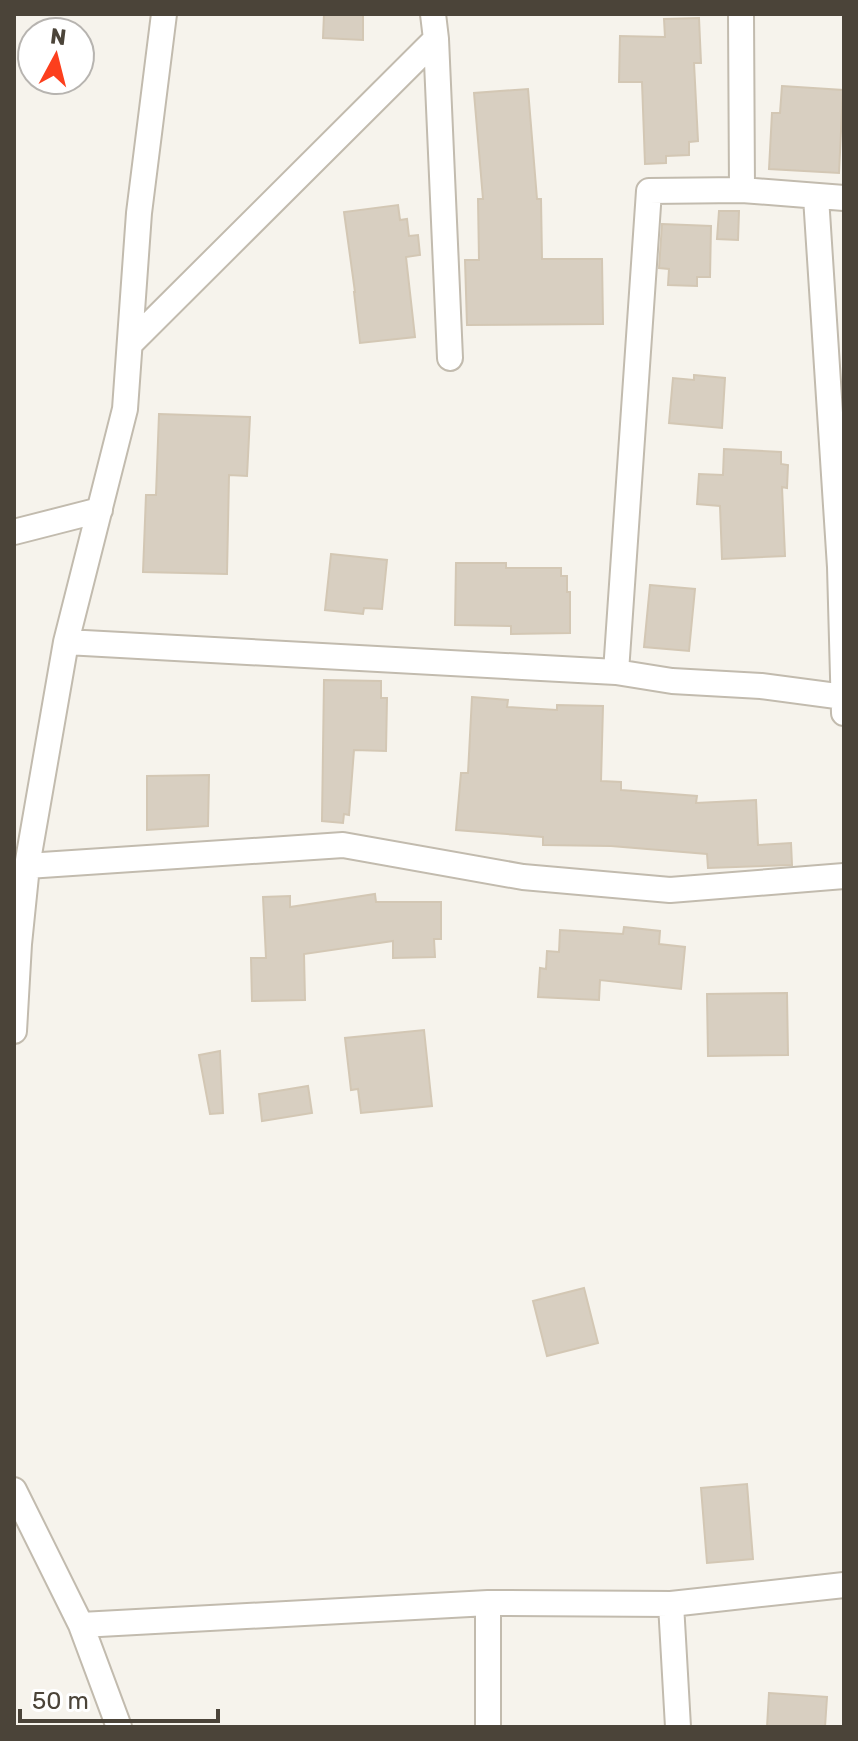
<svg xmlns="http://www.w3.org/2000/svg" width="858" height="1741" font-family="Rubik,sans-serif">
<rect width="100%" height="100%" fill="#f6f3ec"/>
<!-- building -->
<path fill="#d8cfc1" stroke="#d3c7b4" stroke-width="2" d="M324,14h39v26l-40,-2z
M699,18l2,45h-7l4,78 -9,1v13l-23,1v7l-21,1 -3,-82h-23l1,-46 45,1 -1,-18z
M782,86l61,4 -4,83 -70,-4 3,-56h8z
M528,89l9,110h4l1,60h60l1,65 -136,1 -2,-65h14l-1,-61h5l-9,-106z
M398,205l2,15 7,-1 2,17 9,-1 2,20 -14,2 9,80 -55,6 -6,-51h1l-11,-80z
M719,211h20l-1,29 -21,-1z
M662,224l49,2 -1,51h-13v9l-29,-1 1,-16 -10,-1z
M694,375l31,3 -3,50 -53,-5 4,-45 21,2z
M159,414l91,3 -3,59 -18,-1 -2,99 -84,-2 3,-77h10z
M724,449l57,3v12l7,1 -1,23 -5,-1 3,69 -63,3 -2,-53 -23,-2 2,-30 24,1z
M331,554l56,6 -5,49 -18,-1 -1,6 -38,-4z
M456,563h50v5h55v8h6v16h3v41l-59,1v-8l-56,-1z
M650,585l45,4 -6,62 -45,-4z
M324,680l57,1v17h6l-1,53 -32,-1 -5,65 -5,-1 -1,9 -21,-2z
M472,697l36,3 -1,7 50,3v-5l46,1 -2,75 20,1v8l76,6 -1,7 60,-3 2,45 33,-2 1,22 -84,3 -1,-14 -96,-8 -68,-1v-8l-87,-7 5,-57h7z
M209,775l-1,51 -61,4v-54z
M375,894l1,8h65v37h-7l1,18 -42,1v-17l-89,13 1,46 -53,1 -1,-43h15l-3,-61 27,-1v11z
M624,927l36,4 -1,13 26,3 -4,42 -81,-9 -1,20 -61,-3 2,-29 6,1 1,-18 12,1 1,-22 63,4z
M787,993l1,62 -80,1 -1,-62z
M424,1030l8,76 -71,7 -3,-24 -7,1 -6,-52z
M220,1051l3,62 -13,1 -11,-59z
M308,1086l4,27 -50,8 -3,-27z
M584,1288l14,55 -51,13 -14,-55z
M747,1484l6,75 -46,4 -6,-75z
M769,1693l58,4 -2,30h-58z"/>
<g fill="none" stroke-linecap="round" stroke-linejoin="round">
<!-- minor casing -->
<g stroke="#c2bbae" stroke-width="28">
<path id="minor" d="M741,14l1,176
M436,39l14,319
M816,197l24,370 4,146
M130,344l306,-305 -3,-25
M14,532l86,-22
M66,642l550,30 56,9 89,5 83,11
M616,672l33,-481 93,-1 102,8
M27,866l316,-21 180,32 147,13 174,-14
M14,1031l5,-87 8,-78 39,-224 59,-233 14,-196 25,-199
M14,1490l67,135 38,102
M671,1604l7,123
M81,1625l407,-22 183,1 173,-19
M488,1727v-124"/>
</g>
<!-- minor -->
<use href="#minor" stroke="#fff" stroke-width="24"/>
</g>
<!-- border -->
<rect width="858" height="1741" fill="none" stroke="#4b4439" stroke-width="32"/>
<!-- north arrow -->
<g transform="translate(56 56) rotate(7)"><circle r="38" fill="#ffffff" stroke="#b7b4b0" stroke-width="2"/>
<path d="M0-6L14 30L0 20L-14 30Z" fill="#fc3f1d"/>
<text y="-12" font-size="22" font-weight="bold" text-anchor="middle" fill="#4b4439">N</text>
</g>
<!-- scale -->
<path d="M20 1709v12h198v-12" fill="none" stroke="#4b4439" stroke-width="4"/>
<text x="32" y="1709" font-size="24" fill="#4b4439" stroke="#ffffff" stroke-width="6" paint-order="stroke">50 m</text>
</svg>
